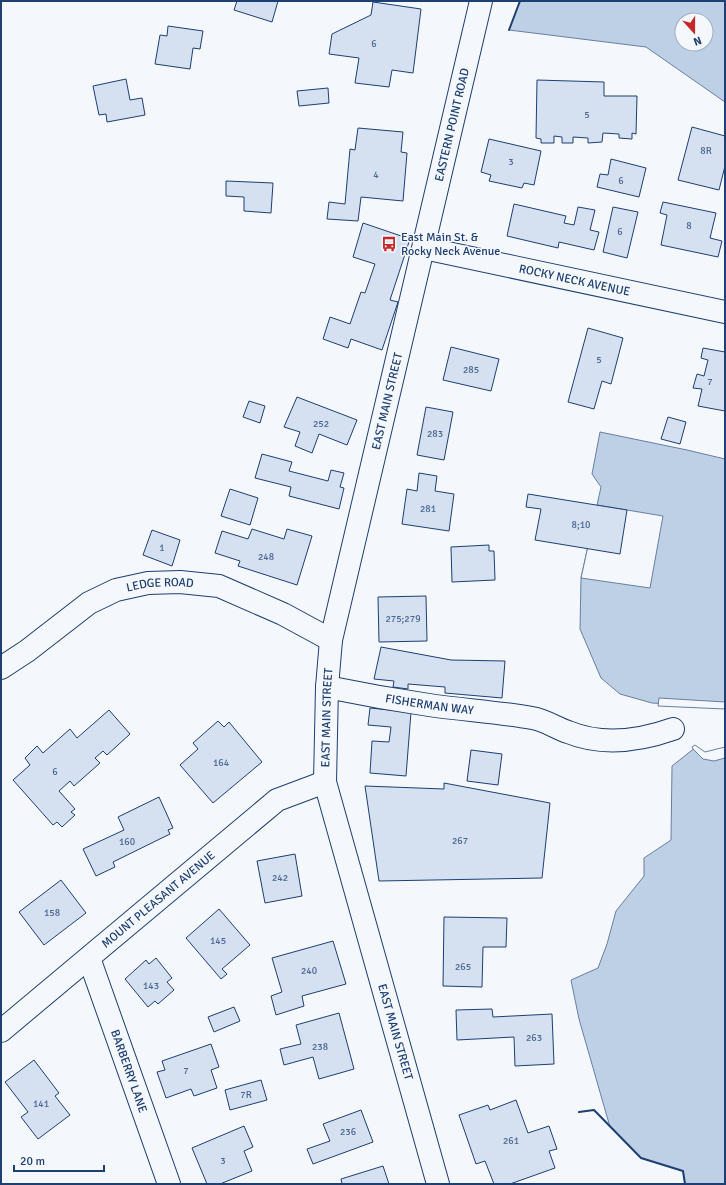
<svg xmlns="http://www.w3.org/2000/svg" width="726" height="1185" font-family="Signika,sans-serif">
<rect width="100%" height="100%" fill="#f4f7fb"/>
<!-- water -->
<path fill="#bed0e5" stroke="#687fa3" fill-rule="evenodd" d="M520,1h205v101l-79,-55 -137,-17zM682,20h24v24h-24z
M600,432l87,18 38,9v248l-73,-4 -32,-9 -19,-16 -21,-49 1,-51 20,-91 -9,-13z
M696,747l9,7 20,-5v435h-40l-2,-13 -42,-13 -31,-31 -31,-108 -8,-39 27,-12 9,-24 9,-33 28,-35v-18l27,-18 1,-74z"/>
<!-- pier -->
<path fill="#f4f7fb" stroke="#687fa3" d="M597,505l66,11 -13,72 -69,-10z
M659,698l66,4v7l-67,-3z
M695,745l10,7 20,-5v11l-11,3 -11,-2 -10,-10 -1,-2z"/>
<!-- building -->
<path fill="#d5e0f0" stroke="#1d3f73" d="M237,1h41l-6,21 -38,-12z
M373,2l48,7 -8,64 -21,-3 -3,17 -34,-4 4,-25 -30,-4 3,-20 39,-19z
M168,26l35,5 -3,18 -7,-1 -3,21 -35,-5 5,-29 7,1z
M126,79l4,21 12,-2 3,17 -38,7 -1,-8 -7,1 -6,-29z
M537,80l67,2v14h33l-1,38 -4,-1v6l-13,-1v-4l-16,-1 -1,9 -14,1v-5l-15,-1v6h-11v-6l-8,-1v7h-13v-4l-5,-1z
M328,88l1,15 -30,3 -2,-15z
M692,127l33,9v30l-6,24 -41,-10z
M358,128l45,4 -2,20 6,1 -4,48 -42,-4 -3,24 -31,-2 2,-17 16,2 5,-55 5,1z
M489,139l52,12 -7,34 -10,-2 -2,5 -33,-7 2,-6 -10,-3z
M611,159l35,9 -7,29 -42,-10 3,-13 8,1z
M226,181l47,2 -2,30 -27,-2v-14l-18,-1z
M663,202l53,11 -6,25 12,3 -4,16 -57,-12 6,-30 -7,-2z
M514,204l52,12 -2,7 10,2 4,-18 17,3 -5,20 9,2 -5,18 -35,-8 -1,6 -51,-12z
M613,207l25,5 -11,46 -24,-6z
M363,223l47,16 -20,61 8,2 -16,48 -31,-11 -3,9 -25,-9 7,-22 20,7 11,-32 4,1 10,-29 -22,-7z
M588,328l35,10 -12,46 -9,-3 -8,28 -26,-7z
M451,347l48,12 -8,32 -48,-11z
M703,348l22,4v59l-27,-5 4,-17 -9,-1 4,-14 7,2 4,-16 -7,-2z
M297,397l60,23 -10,25 -28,-11 -7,19 -17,-7 5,-14 -16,-5z
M249,401l16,5 -5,17 -17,-6z
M426,407l27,5 -9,48 -27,-5z
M668,417l18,5 -6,22 -19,-5z
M262,454l30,8 -3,9 39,10 3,-11 13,3 -4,14 4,1 -5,21 -50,-13 2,-9 -36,-9z
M419,473l18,3 -2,15 19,3 -5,37 -47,-7 5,-35 10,2z
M230,489l28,9 -8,27 -29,-9z
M528,494l99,16 -7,44 -85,-14 6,-31 -15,-2z
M252,529l32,10 3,-10 25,7 -15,49 -59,-19 2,-5 -25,-8 7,-22 26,8z
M152,530l28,10 -8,26 -29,-11z
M489,545v6h5l1,29 -43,2 -1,-35z
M426,596l1,45 -48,1 -1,-45z
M381,647l70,13 54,1 -3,37 -57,-5v-6l-37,-3v5l-15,-2 1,-6 -20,-2z
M370,708l41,4 -5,64 -36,-3 2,-32 17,1 2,-15 -23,-2z
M109,710l21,24 -23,21 -4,-4 -8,7 5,5 -26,23 -4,-5 -11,10 16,18 -4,3 4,3 -13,12 -5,-5 -4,3 -40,-45 17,-15 -5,-7 12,-12 6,7 27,-24 7,9z
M218,721l6,6 5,-5 33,40 -49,41 -33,-38 18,-16 -5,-6z
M471,750l31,4 -4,31 -31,-4z
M444,783l106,20 -8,75 -163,3 -14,-95 79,3z
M159,797l14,31 -5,2 2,4 -57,28 2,5 -19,9 -13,-27 41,-19 -6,-13z
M295,854l7,42 -37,7 -8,-42z
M61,880l25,33 -42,32 -25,-33z
M219,909l31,36 -28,24 5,5 -6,5 -35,-41z
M444,917l63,1 -1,29h-23l-1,40 -39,-1z
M333,941l13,43 -44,12 2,10 -28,9 -5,-19 11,-4 -10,-34z
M156,958l16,20 -5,4 7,8 -16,14 -3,-3 -7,6 -23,-28 21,-19 3,4z
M234,1007l6,14 -26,11 -6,-15z
M492,1009l1,8 59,-3 2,50 -39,2 -1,-29 -57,3 -1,-30z
M339,1013l15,56 -35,10 -6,-22 -29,8 -4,-16 21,-5 -5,-19z
M211,1044l8,23 -8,3 6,18 -23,8 -3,-7 -25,9 -9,-26 8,-2 -3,-9z
M34,1060l25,33 -4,3 15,19 -32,24 -17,-22 7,-5 -23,-30z
M261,1080l6,20 -37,10 -5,-20z
M516,1100l12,33 21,-7 8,23 -8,2 6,17 -45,16h-16l-9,-23 -9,3 -17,-49 29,-10 2,5z
M361,1110l12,32 -60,22 -6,-15 23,-8 -7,-17z
M244,1126l9,21 -9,4 8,20 -32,13h-13l-15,-36z
M383,1166l6,18h-47l-1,-5z"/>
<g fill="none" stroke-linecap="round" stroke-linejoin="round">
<!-- minor casing -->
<g stroke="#1d3f73" stroke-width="24">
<g id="minor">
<path id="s1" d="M424,248l301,64"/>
<path id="s2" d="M1,668l26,-17 62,-48 27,-13 32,-7 32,-1 39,4 64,28 48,26"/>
<path id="s3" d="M327,687c34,7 68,13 102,18 34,5 69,7 103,13 13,2 24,10 36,14 34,14 71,9 105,-3"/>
<path id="s4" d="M89,958l80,226"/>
<path id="s5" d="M1,1031l276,-231 48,-18"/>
</g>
</g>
<!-- secondary casing -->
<g stroke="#1d3f73" stroke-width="24">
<g id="secondary">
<path id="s6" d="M438,1184l-113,-402 2,-95 4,-47 150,-639"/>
</g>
</g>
<!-- minor -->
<use href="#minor" stroke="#f4f7fb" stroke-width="22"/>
<!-- secondary -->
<use href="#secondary" stroke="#f4f7fb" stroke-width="22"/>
<!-- wall -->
<path stroke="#1d3f73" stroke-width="2" d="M509,30l11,-29
M579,1112l15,-2 47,48 42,13 2,13"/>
</g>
<!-- icons -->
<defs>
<g id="bus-bare" transform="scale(1.2)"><path d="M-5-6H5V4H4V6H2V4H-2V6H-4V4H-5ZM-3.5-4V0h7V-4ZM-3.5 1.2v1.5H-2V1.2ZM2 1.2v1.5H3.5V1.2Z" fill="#c62828" stroke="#f4f7fb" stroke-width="2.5" paint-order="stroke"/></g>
</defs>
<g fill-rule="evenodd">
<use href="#bus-bare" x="389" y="244"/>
</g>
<g text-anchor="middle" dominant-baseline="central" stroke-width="3" stroke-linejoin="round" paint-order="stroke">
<!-- number labels -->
<g font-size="10" fill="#4b6792">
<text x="374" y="44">6</text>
<text x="587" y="115">5</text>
<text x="706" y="151">8R</text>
<text x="511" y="162">3</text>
<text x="376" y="175">4</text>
<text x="621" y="181">6</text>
<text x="689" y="226">8</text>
<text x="620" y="232">6</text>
<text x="599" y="360">5</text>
<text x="471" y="370">285</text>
<text x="710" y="382">7</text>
<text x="321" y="424">252</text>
<text x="435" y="434">283</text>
<text x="428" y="509">281</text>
<text x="581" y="525">8;10</text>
<text x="162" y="548">1</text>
<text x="266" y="557">248</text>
<text x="403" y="619">275;279</text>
<text x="221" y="763">164</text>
<text x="55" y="772">6</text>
<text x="460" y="841">267</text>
<text x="127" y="842">160</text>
<text x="280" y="878">242</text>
<text x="52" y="913">158</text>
<text x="218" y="941">145</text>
<text x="463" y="967">265</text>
<text x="309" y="971">240</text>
<text x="151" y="986">143</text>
<text x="534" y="1038">263</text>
<text x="320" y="1047">238</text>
<text x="186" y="1071">7</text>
<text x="246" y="1095">7R</text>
<text x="41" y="1104">141</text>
<text x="348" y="1132">236</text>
<text x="511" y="1141">261</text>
<text x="223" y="1161">3</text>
</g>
<!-- street labels -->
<g font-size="12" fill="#1d3f73" stroke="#f4f7fb">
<text stroke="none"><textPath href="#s6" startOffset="1089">EASTERN POINT ROAD</textPath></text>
<text stroke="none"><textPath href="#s1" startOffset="154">ROCKY NECK AVENUE</textPath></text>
<text stroke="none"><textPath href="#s6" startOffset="805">EAST MAIN STREET</textPath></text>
<text stroke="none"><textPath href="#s2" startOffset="184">LEDGE ROAD</textPath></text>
<text stroke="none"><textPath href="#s3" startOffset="104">FISHERMAN WAY</textPath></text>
<text stroke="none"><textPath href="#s6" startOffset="482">EAST MAIN STREET</textPath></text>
<text stroke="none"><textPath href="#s5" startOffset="205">MOUNT PLEASANT AVENUE</textPath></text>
<text transform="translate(395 1032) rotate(74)">EAST MAIN STREET</text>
<text stroke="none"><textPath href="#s4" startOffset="120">BARBERRY LANE</textPath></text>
</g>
<!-- poi labels -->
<g font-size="12" fill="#1d3f73" stroke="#f4f7fb" text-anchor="start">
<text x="401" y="237">East Main St. &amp;<tspan x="401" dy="14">Rocky Neck Avenue</tspan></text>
</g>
</g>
<!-- border -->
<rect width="726" height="1185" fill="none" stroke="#1d3f73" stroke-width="4"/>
<!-- north arrow -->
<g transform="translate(694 32) rotate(159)"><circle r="19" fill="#f4f7fb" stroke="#9eadc5"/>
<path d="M0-3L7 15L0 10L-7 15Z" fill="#c62828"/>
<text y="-6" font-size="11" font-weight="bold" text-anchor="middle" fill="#1d3f73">N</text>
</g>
<!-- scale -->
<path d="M14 1165v6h90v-6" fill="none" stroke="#1d3f73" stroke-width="2"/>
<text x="20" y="1165" font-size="12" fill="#1d3f73" stroke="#f4f7fb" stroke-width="3" paint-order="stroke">20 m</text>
</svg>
